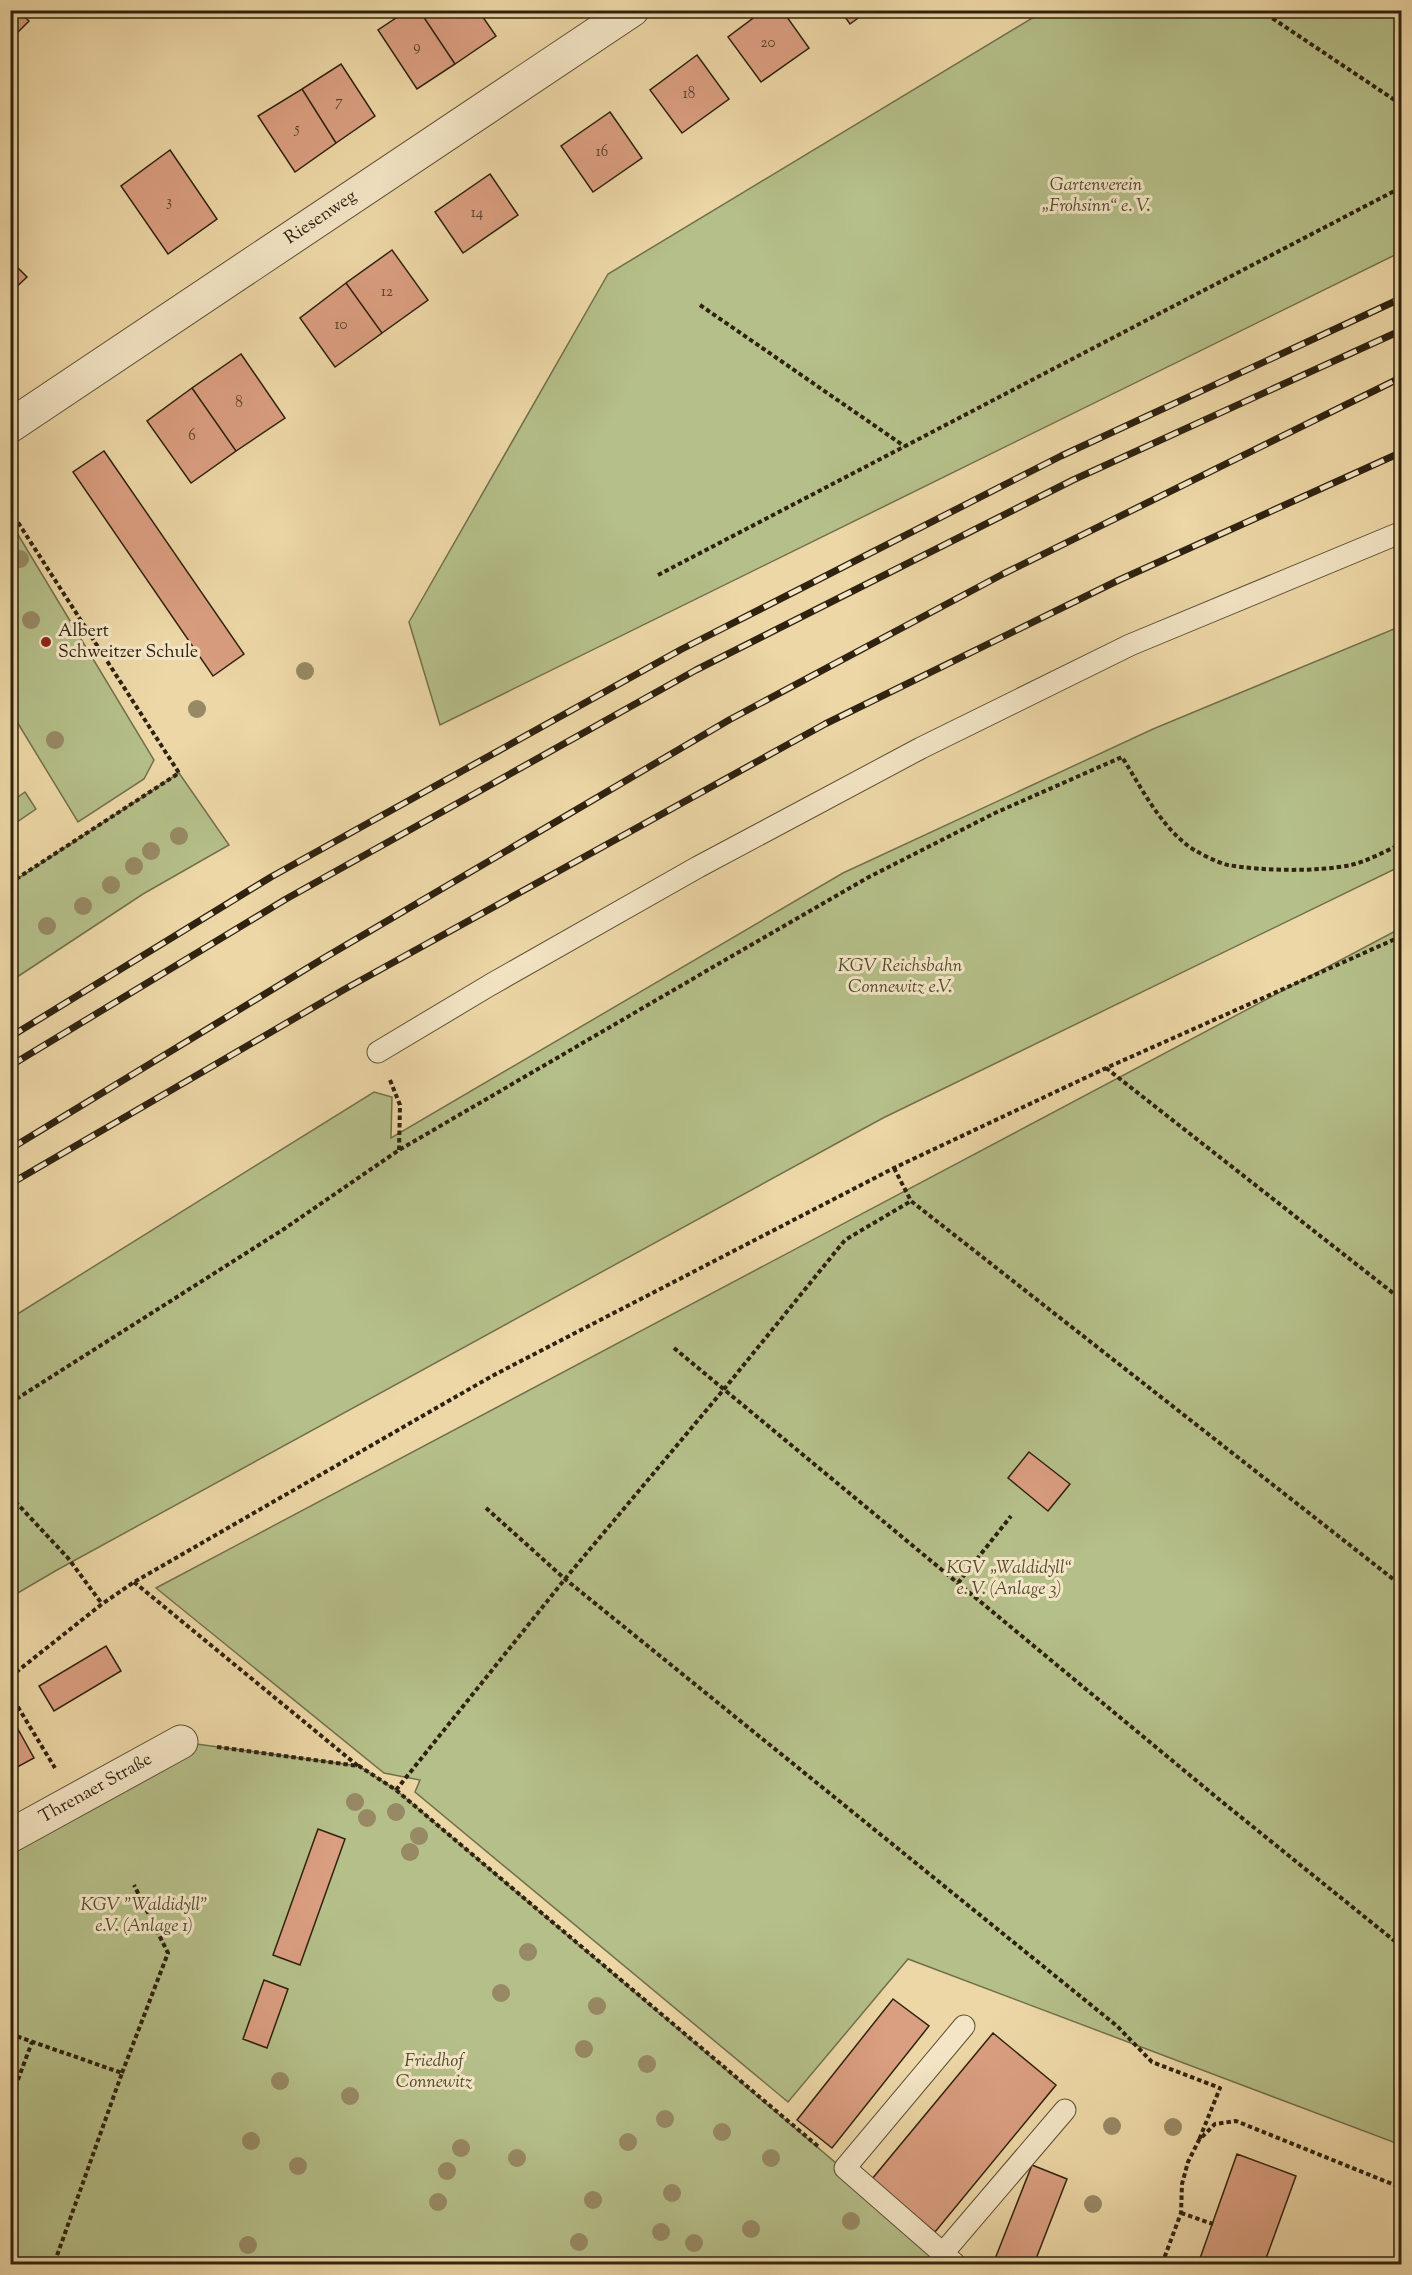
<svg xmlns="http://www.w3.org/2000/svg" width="1412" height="2275" font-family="'Sorts Mill Goudy',serif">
<rect width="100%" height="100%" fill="#edd7a6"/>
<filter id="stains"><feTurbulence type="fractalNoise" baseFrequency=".00333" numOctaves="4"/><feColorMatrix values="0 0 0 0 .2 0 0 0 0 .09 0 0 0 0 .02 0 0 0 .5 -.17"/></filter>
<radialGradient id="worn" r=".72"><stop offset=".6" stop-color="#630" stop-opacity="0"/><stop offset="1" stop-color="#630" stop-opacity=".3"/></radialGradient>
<!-- green -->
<path fill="#b5bf89" stroke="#72704c" stroke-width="1.5" d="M1044,11h357v241l-961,473 -31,-103 199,-348z
M11,523l143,237 -10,19 -66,43 -67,-110z
M1401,626v240l-518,252 -826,452 -46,27v-279l363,-226 18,5 -1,41 452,-265 310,-144z
M179,773l50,72 -86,49 -132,87v-98z
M25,792l11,17 -25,17v-24z
M1401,928v1217l-493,-186 -120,143 -373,-310 5,-12 -36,-7 -228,-185z
M181,1742l178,24 37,24 559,474h-944l-1,-428z"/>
<!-- building -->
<path fill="#da9e80" stroke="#2f2210" stroke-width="1.5" d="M10,10h7l12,11 -19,19z
M408,10h11l36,54 -38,25 -39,-59z
M419,10h59l18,26 -41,28z
M764,10h18l27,38 -48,34 -33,-45z
M840,10h29l-19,14z
M697,55l32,44 -47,34 -32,-43z
M341,64l34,52 -39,27 -34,-54z
M302,89l34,54 -41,29 -37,-56z
M610,112l32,46 -49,34 -32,-46z
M170,150l47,69 -49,35 -47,-68z
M490,174l28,41 -55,38 -28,-41z
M392,250l36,50 -46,33 -36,-50z
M10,260l17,17 -17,16z
M346,283l36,50 -47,34 -35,-49z
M241,354l44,64 -49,33 -44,-63z
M192,388l44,63 -45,32 -44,-62z
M104,451l140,203 -31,22 -140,-204z
M1029,1452l41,32 -22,27 -40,-33z
M106,1646l15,25 -67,40 -15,-25z
M14,1722l20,36 -24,13v-47z
M318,1829l27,10 -45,126 -27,-10z
M264,1980l24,9 -21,59 -24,-9z
M893,1999l36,27 -97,122 -35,-28z
M993,2033l63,52 -121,147 -63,-53z
M1237,2154l59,22 -32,88h-66z
M1032,2165l35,14 -33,85h-41z"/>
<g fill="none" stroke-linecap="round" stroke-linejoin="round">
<!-- service casing -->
<g stroke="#5e4f36" stroke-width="23">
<path id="service" d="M378,1052l112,-67 208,-118 223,-119 209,-103 272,-113
M943,2253l122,-143
M955,2264l-110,-96 119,-142"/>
</g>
<!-- minor casing -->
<g stroke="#5e4f36" stroke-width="35">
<path id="minor" d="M10,426l622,-416
M10,1836l171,-94"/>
</g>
<!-- path -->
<path stroke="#2f2210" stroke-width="4" stroke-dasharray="4.5 3" stroke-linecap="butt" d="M1260,10l142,95
M700,305l204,141
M10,510l169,263 -169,110
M658,575l744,-388
M1106,1068l296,232
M390,1080l10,25 -1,45
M894,1168l17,33 491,385
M674,1348l547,453 181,146
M10,1403l274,-174 115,-79 345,-201 123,-71 128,-65 127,-56c19,30 36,65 65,88 7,6 31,18 41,20 34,6 89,7 123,0 17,-4 34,-14 51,-21
M10,1496l58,62 34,46
M486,1508l79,71 552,447 35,36 68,26 -21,52
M134,1582l224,184
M958,1583l53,-67
M10,1677l92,-73 32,-22 358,-206 402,-208 212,-100 296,-132
M10,1694l45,74
M217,1747l142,19 37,24 424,358
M396,1790l169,-211 160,-191 120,-148 66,-39
M10,2034l112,39 -68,191
M122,2073l46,-120 -34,-68
M10,2101l22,-59
M1181,2213l32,11
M1162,2264l19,-51 1,-29 6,-22 11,-22 16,-16 21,-3 166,67"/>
<!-- service -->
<use href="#service" stroke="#f3e5c5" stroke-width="21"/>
<!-- minor -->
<use href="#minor" stroke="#f3e5c5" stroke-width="33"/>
<!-- rail casing -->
<g stroke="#2f2210" stroke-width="7">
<path id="rail" d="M10,1037l261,-160 411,-228 379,-193 341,-158
M10,1066l276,-167 410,-229 377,-190 329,-150
M10,1149l314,-191 405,-238 274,-146 399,-197
M10,1184l335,-195 480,-265 294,-144 283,-128"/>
</g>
<!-- rail -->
<use href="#rail" stroke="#f3e5c5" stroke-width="4.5" stroke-dasharray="14" stroke-linecap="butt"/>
</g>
<!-- trees -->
<g fill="#978964">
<circle cx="20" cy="559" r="9"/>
<circle cx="31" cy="620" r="9"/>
<circle cx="305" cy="671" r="9"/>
<circle cx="197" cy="709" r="9"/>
<circle cx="55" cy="740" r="9"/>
<circle cx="179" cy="836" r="9"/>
<circle cx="151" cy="851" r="9"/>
<circle cx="134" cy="866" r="9"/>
<circle cx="111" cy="885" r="9"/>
<circle cx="83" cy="906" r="9"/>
<circle cx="47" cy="926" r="9"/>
<circle cx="355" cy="1802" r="9"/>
<circle cx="396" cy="1812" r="9"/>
<circle cx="367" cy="1818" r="9"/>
<circle cx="419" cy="1836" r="9"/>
<circle cx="410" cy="1852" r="9"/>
<circle cx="528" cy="1952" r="9"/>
<circle cx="501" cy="1993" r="9"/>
<circle cx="597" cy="2006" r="9"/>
<circle cx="584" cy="2049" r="9"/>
<circle cx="647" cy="2064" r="9"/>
<circle cx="280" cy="2081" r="9"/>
<circle cx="350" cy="2096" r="9"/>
<circle cx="665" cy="2119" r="9"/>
<circle cx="1112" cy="2126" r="9"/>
<circle cx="1173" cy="2127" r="9"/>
<circle cx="722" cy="2132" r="9"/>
<circle cx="251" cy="2141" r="9"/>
<circle cx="628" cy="2142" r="9"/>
<circle cx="461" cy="2148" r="9"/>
<circle cx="517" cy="2158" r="9"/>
<circle cx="771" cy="2158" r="9"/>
<circle cx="298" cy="2166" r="9"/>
<circle cx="447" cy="2171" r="9"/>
<circle cx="672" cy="2193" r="9"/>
<circle cx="593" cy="2200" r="9"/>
<circle cx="438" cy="2202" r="9"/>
<circle cx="1093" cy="2204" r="9"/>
<circle cx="851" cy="2221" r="9"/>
<circle cx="751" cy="2229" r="9"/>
<circle cx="661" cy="2232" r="9"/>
<circle cx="579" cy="2242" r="9"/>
<circle cx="694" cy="2243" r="9"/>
<circle cx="248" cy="2245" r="9"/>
</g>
<!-- markers -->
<circle fill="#8f2418" stroke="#f3e5c5" stroke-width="2" cx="46" cy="642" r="6"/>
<g text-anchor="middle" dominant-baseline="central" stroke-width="6" stroke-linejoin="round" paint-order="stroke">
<!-- number labels -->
<g font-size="15" fill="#5a412c">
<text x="768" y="43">20</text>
<text x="417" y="47">9</text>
<text x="689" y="94">18</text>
<text x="339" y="102">7</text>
<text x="297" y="129">5</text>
<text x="602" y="152">16</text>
<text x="169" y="202">3</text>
<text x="477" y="213">14</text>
<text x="387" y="292">12</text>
<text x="341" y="325">10</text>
<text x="239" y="403">8</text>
<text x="192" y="436">6</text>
</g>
<!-- park labels -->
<g font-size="18" font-style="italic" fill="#50492e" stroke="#f3e5c5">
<text x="1096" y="186">Gartenverein<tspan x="1096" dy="21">„Frohsinn“ e. V.</tspan></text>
<text x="900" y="967">KGV Reichsbahn<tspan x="900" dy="21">Connewitz e.V.</tspan></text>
<text x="1009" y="1569">KGV „Waldidyll“<tspan x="1009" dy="21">e. V. (Anlage 3)</tspan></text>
<text x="144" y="1906">KGV "Waldidyll"<tspan x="144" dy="21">e.V. (Anlage 1)</tspan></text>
<text x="434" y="2062">Friedhof<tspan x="434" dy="21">Connewitz</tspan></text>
</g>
<!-- street labels -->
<g font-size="18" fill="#2f2210" stroke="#f3e5c5">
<text transform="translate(321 218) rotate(-34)">Riesenweg</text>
<text transform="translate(96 1789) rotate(-29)">Threnaer Straße</text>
</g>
<!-- poi labels -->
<g font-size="18" fill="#2f2210" stroke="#f3e5c5" text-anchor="start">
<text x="58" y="632">Albert<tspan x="58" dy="21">Schweitzer Schule</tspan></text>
</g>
</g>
<!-- margin -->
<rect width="1412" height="2275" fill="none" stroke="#edd7a6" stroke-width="36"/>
<rect x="12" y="12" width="1388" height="2251" fill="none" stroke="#2f2210" stroke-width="3"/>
<rect x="18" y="18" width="1376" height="2239" fill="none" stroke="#2f2210" stroke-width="1.5"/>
<rect width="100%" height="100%" filter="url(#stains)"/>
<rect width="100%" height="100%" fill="url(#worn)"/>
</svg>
